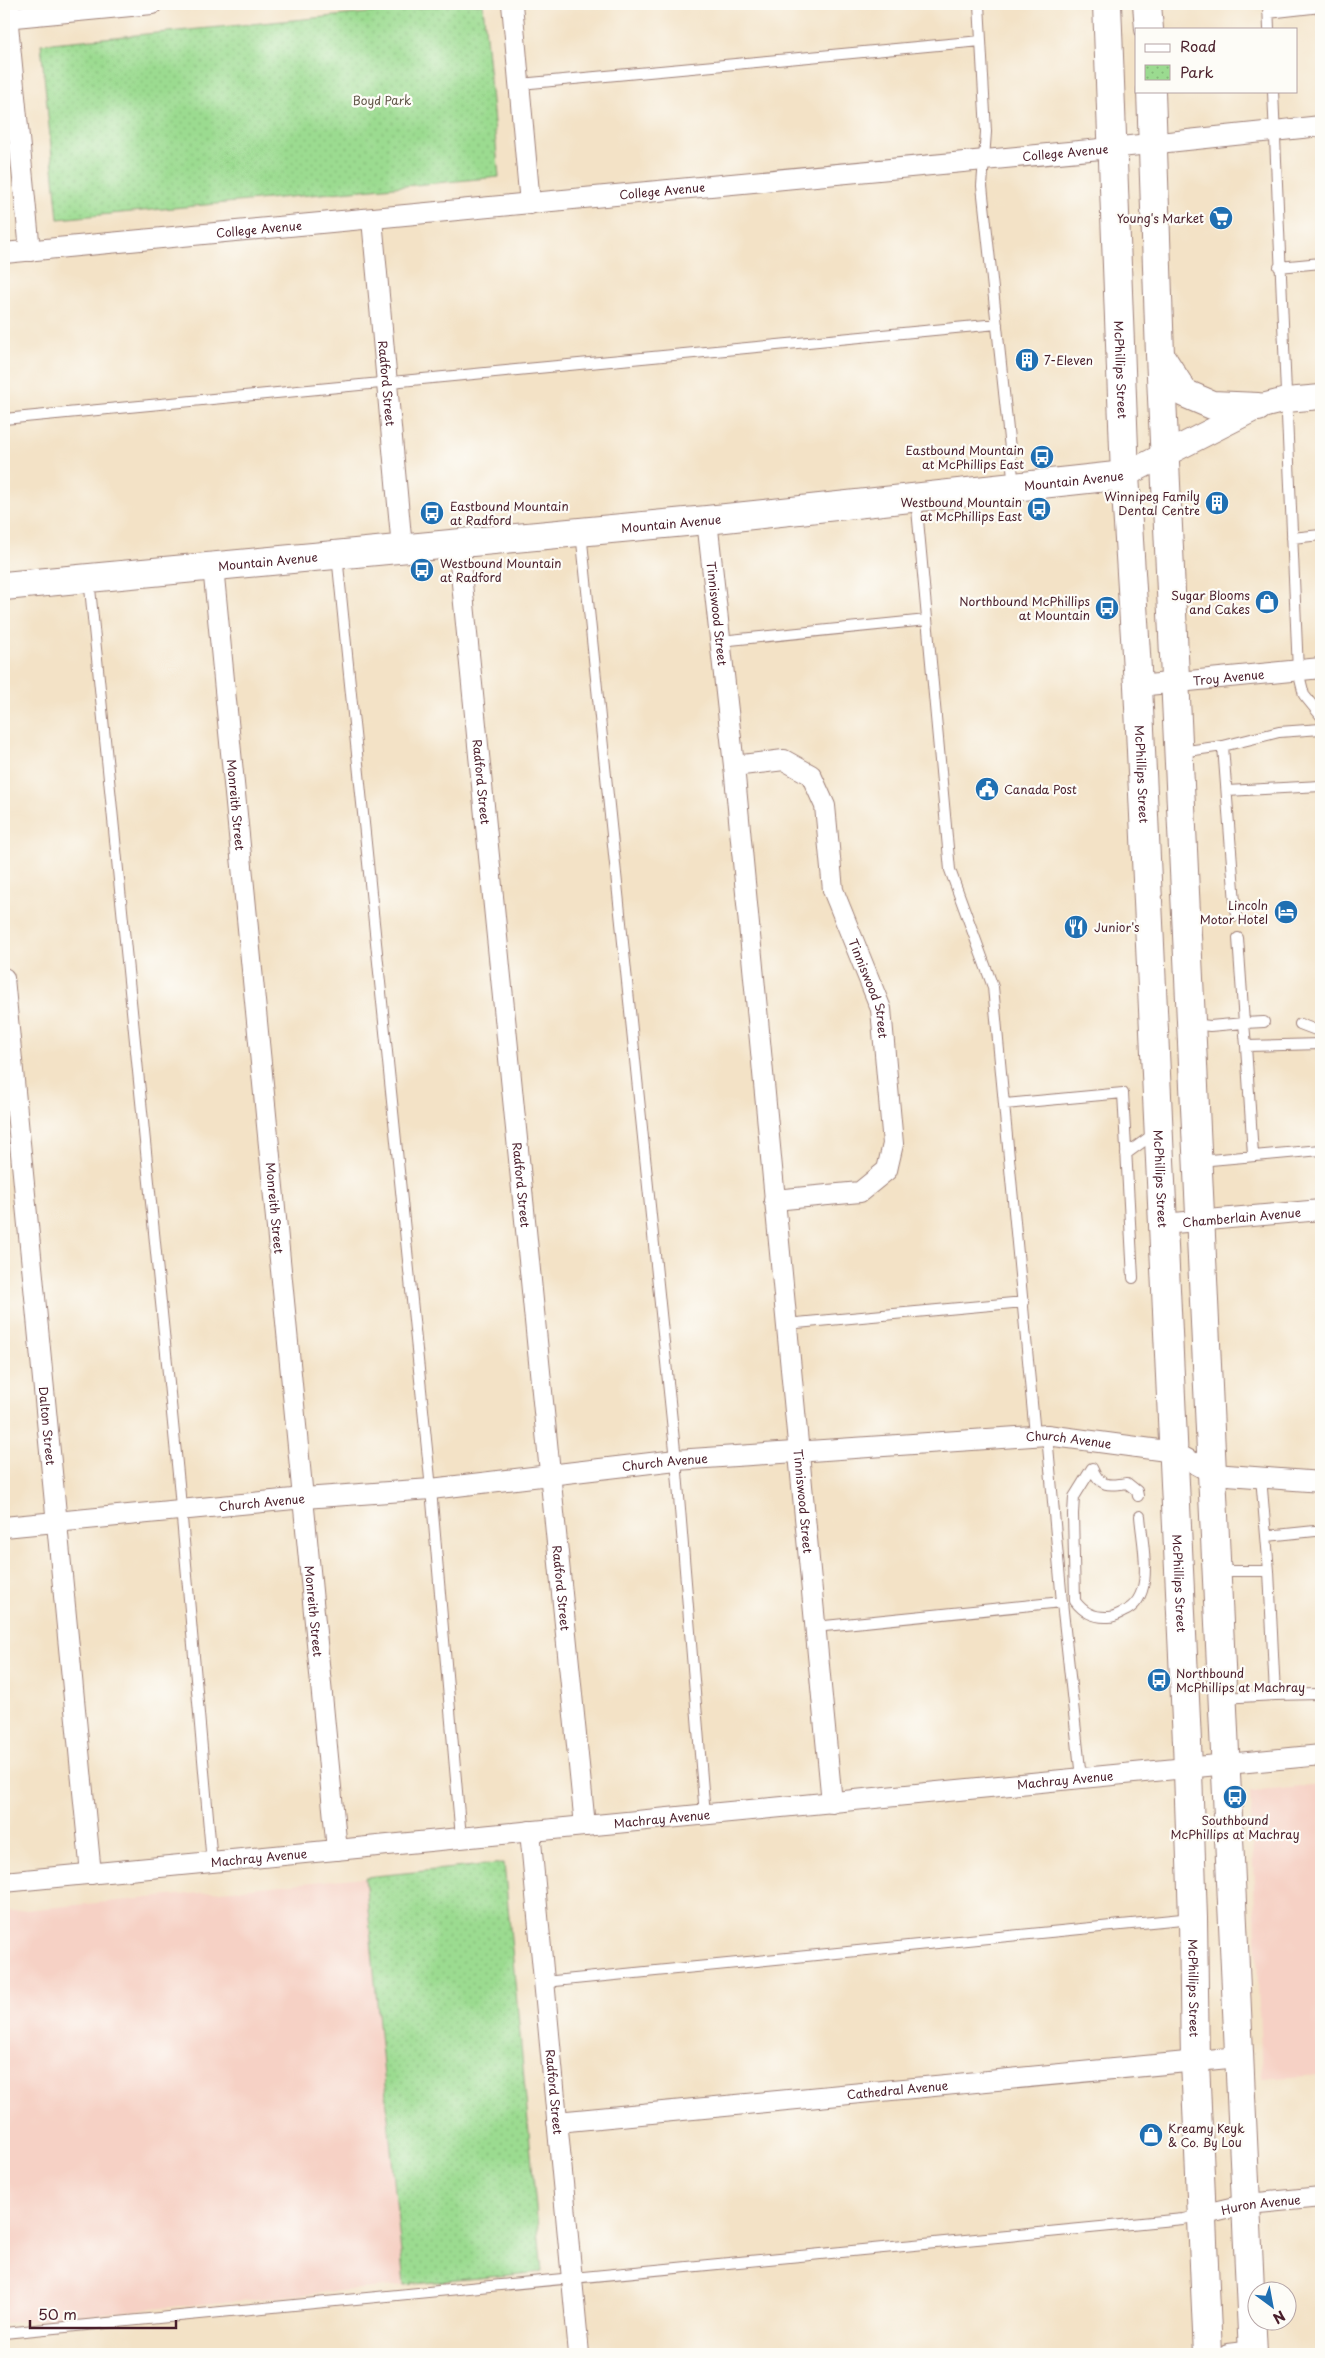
<svg xmlns="http://www.w3.org/2000/svg" width="1325" height="2358" font-family="'Playpen Sans',sans-serif">
<defs>
<pattern id="park-dots" width="8" height="8" patternUnits="userSpaceOnUse" patternTransform="scale(1.25)"><rect width="8" height="8" fill="#9bdb90"/><path d="M2 2h.1M6 6h.1" fill="none" stroke="#87bc7c" stroke-width="1.8" stroke-linecap="round"/></pattern>
</defs>
<rect width="100%" height="100%" fill="#fdfcf7"/>
<filter id="ink" filterUnits="userSpaceOnUse"><feTurbulence type="fractalNoise" baseFrequency=".02" numOctaves="2"/><feDisplacementMap in="SourceGraphic" scale="10" xChannelSelector="R" yChannelSelector="G"/><feConvolveMatrix kernelMatrix="1 2 1 2 8 2 1 2 1" color-interpolation-filters="sRGB"/></filter>
<filter id="wash" filterUnits="userSpaceOnUse"><feTurbulence type="fractalNoise" baseFrequency=".0096" numOctaves="4" result="noise"/><feDisplacementMap in="SourceGraphic" scale="20" xChannelSelector="R" yChannelSelector="G"/><feGaussianBlur stdDeviation="1.12" result="paint"/><feColorMatrix in="noise" values="0 0 0 0 0 0 0 0 0 0 0 0 0 0 0 0 0 1.4 0 .05"/><feComposite in="paint" operator="in"/></filter>
<g filter="url(#wash)">
<rect width="100%" height="100%" fill="#f3e2c6"/>
<!-- built -->
<path fill="#f6d1c5" d="M1321,1785v290l-59,4 -12,-287z
M365,1877l39,408 -400,38v-411z"/>
<!-- park -->
<path fill="url(#park-dots)" stroke="#727d5e" d="M462,4h21l16,173 -441,42 -17,-175z
M504,1863l38,409 -138,13 -39,-408z"/>
</g>
<g filter="url(#ink)">
<g fill="none" stroke-linecap="round" stroke-linejoin="round">
<!-- service casing -->
<g stroke="#9e8078" stroke-width="12">
<path id="service" d="M979,4l7,128 -4,54 32,300
M1268,4l1,25
M1268,13l53,-6
M520,84l461,-43
M1273,91l25,580 6,24 17,21
M4,136l15,-2
M1279,267l42,-4
M4,419l993,-95
M916,498l34,372 43,117 42,448
M581,532l95,928 29,355
M1292,538l29,-3
M337,555l94,934 30,349
M89,578l90,906 33,379
M720,641l207,-21
M1223,746l56,-14 42,-3
M1180,752l43,-6 13,170
M1227,791l94,-5
M1238,938l6,85 20,-1
M1193,1024l17,2 34,-3 2,23 75,-2
M1300,1024l21,8
M1246,1046l7,109
M1005,1104l118,-11 10,185
M1126,1154l29,-21
M1199,1161l122,-11
M786,1324l238,-22
M1047,1435l15,167
M1138,1496l-1,-5 -10,-8c-19,3 -27,4 -35,-15l-18,29 -1,17 2,87c9,12 19,17 34,16 5,0 10,-3 14,-5 34,-14 19,-67 17,-96
M1267,1536l48,-5
M1218,1571h51
M815,1627l247,-25 19,176
M1275,1695l43,-1
M1223,1698l52,-3 -6,-124 -8,-94
M544,1982l648,-64
M4,2333l1179,-114 18,-4"/>
</g>
<!-- minor casing -->
<g stroke="#9e8078" stroke-width="22">
<g id="minor">
<path d="M6,4l24,247"/>
<path d="M512,4l18,200"/>
<path d="M4,18l148,-14"/>
<path id="s1" d="M372,219l30,329"/>
<path id="s2" d="M4,253l1107,-105 210,-22"/>
<path id="s3" d="M707,520l27,246 98,1037"/>
<path id="s4" d="M458,543l127,1283"/>
<path id="s5" d="M213,566l124,1284"/>
<path id="s6" d="M1138,686l183,-18"/>
<path id="s7" d="M734,766l50,-6 27,15 14,31 8,84 48,119 12,135 -6,26 -27,22 -86,8"/>
<path id="s8" d="M4,978l87,896"/>
<path id="s9" d="M1163,1224l158,-14"/>
<path id="s10" d="M4,1527l300,-29 127,-9 245,-29 371,-25 127,17 40,22 107,8"/>
<path id="s11" d="M530,1831l49,523"/>
<path id="s12" d="M4,1882l1317,-127"/>
<path id="s13" d="M557,2122l682,-65"/>
<path id="s14" d="M1201,2215l47,-11 73,-7"/>
<path d="M1229,2354l24,-3"/>
</g>
</g>
<!-- tertiary casing -->
<g stroke="#9e8078" stroke-width="26">
<path id="tertiary" d="M1125,475l133,-68 28,-7 35,-3"/>
</g>
<!-- secondary casing -->
<g stroke="#9e8078" stroke-width="30">
<g id="secondary">
<path id="s15" d="M4,586l703,-66 418,-45"/>
</g>
</g>
<!-- primary casing -->
<g stroke="#9e8078" stroke-width="30">
<g id="primary">
<path id="s16" d="M1107,4l18,471 13,211 49,1056 6,176 2,144 13,292"/>
<path d="M1147,4l2,25"/>
<path d="M1151,91l9,264 93,1999"/>
<path d="M1161,357l23,36 28,12 46,2"/>
</g>
</g>
<!-- service -->
<use href="#service" stroke="#fff" stroke-width="10"/>
<!-- minor -->
<use href="#minor" stroke="#fff" stroke-width="20"/>
<!-- tertiary -->
<use href="#tertiary" stroke="#fff" stroke-width="24"/>
<!-- secondary -->
<use href="#secondary" stroke="#fff" stroke-width="28"/>
<!-- primary -->
<use href="#primary" stroke="#fff" stroke-width="28"/>
</g>
</g>
<!-- icons -->
<defs>
<g id="supermarket-disc" transform="scale(1.25)"><circle r="9.5" fill="#1f6fb2" stroke="#fdfcf7"/><path d="M-6-5.5h2.5l.6 2H6L4.5 2H-2.5L-4.4-4H-6ZM-1.5 3.2a1.3 1.3 0 1 0 .1 0ZM3 3.2a1.3 1.3 0 1 0 .1 0Z" fill="#fff"/></g>
<g id="building-disc" transform="scale(1.25)"><circle r="9.5" fill="#1f6fb2" stroke="#fdfcf7"/><path d="M-4-6H4V6H1V3H-1V6H-4ZM-2.5-4.3h1.7v1.8h-1.7ZM.8-4.3h1.7v1.8H.8ZM-2.5-1h1.7V.8h-1.7ZM.8-1h1.7V.8H.8Z" fill="#fff"/></g>
<g id="bus-disc" transform="scale(1.25)"><circle r="9.5" fill="#1f6fb2" stroke="#fdfcf7"/><path d="M-5-6H5V4H4V6H2V4H-2V6H-4V4H-5ZM-3.5-4V0h7V-4ZM-3.5 1.2v1.5H-2V1.2ZM2 1.2v1.5H3.5V1.2Z" fill="#fff"/></g>
<g id="shop-disc" transform="scale(1.25)"><circle r="9.5" fill="#1f6fb2" stroke="#fdfcf7"/><path d="M-5-2.5h2.3a2.7 3.5 0 0 1 5.4 0H5L5.5 6h-11ZM-1.5-2.5h3a1.5 2.3 0 0 0-3 0Z" fill="#fff"/></g>
<g id="civic-disc" transform="scale(1.25)"><circle r="9.5" fill="#1f6fb2" stroke="#fdfcf7"/><path d="M-.6-6.5H3V-4.5H.6V-3L4-1V1h2V6H-6V1h2V-1L-.6-3ZM-1.2 2.5V6h2.4V2.5Z" fill="#fff"/></g>
<g id="hotel-disc" transform="scale(1.25)"><circle r="9.5" fill="#1f6fb2" stroke="#fdfcf7"/><path d="M-6-4.5h1.5V1H6V5H4.5V3h-9V5H-6ZM-4 0a1.8 1.8 0 1 1 3.6 0ZM.5 0V-2.5h3Q6-2.5 6 0Z" fill="#fff"/></g>
<g id="restaurant-disc" transform="scale(1.25)"><circle r="9.5" fill="#1f6fb2" stroke="#fdfcf7"/><path d="M-5-6h1v4h1v-4h1v4h1v-4h1v5L-1.5 .5V6h-2V.5L-5-1ZM5-6V6H3V1.5H1.5Q1.5-4 5-6Z" fill="#fff"/></g>
</defs>
<g fill-rule="evenodd">
<use href="#supermarket-disc" x="1221" y="218"/>
<use href="#building-disc" x="1027" y="360"/>
<use href="#bus-disc" x="1042" y="457"/>
<use href="#building-disc" x="1217" y="503"/>
<use href="#bus-disc" x="1039" y="509"/>
<use href="#bus-disc" x="432" y="513"/>
<use href="#bus-disc" x="422" y="570"/>
<use href="#shop-disc" x="1267" y="602"/>
<use href="#bus-disc" x="1107" y="608"/>
<use href="#civic-disc" x="987" y="789"/>
<use href="#hotel-disc" x="1286" y="912"/>
<use href="#restaurant-disc" x="1076" y="927"/>
<use href="#bus-disc" x="1159" y="1680"/>
<use href="#bus-disc" x="1235" y="1797"/>
<use href="#shop-disc" x="1151" y="2135"/>
</g>
<g text-anchor="middle" dominant-baseline="central" stroke-width="4.5" stroke-linejoin="round" paint-order="stroke">
<!-- park labels -->
<g font-size="12" fill="#625749" stroke="#fdfcf7">
<text x="382" y="100">Boyd Park</text>
</g>
<!-- street labels -->
<g font-size="12" fill="#4a1f2b" stroke="#fdfcf7">
<text stroke="none"><textPath href="#s2" startOffset="1066">College Avenue</textPath></text>
<text stroke="none"><textPath href="#s2" startOffset="661">College Avenue</textPath></text>
<text stroke="none"><textPath href="#s2" startOffset="256">College Avenue</textPath></text>
<text stroke="none"><textPath href="#s16" startOffset="366">McPhillips Street</textPath></text>
<text stroke="none"><textPath href="#s1" startOffset="165">Radford Street</textPath></text>
<text stroke="none"><textPath href="#s15" startOffset="1075">Mountain Avenue</textPath></text>
<text stroke="none"><textPath href="#s15" startOffset="670">Mountain Avenue</textPath></text>
<text stroke="none"><textPath href="#s15" startOffset="265">Mountain Avenue</textPath></text>
<text stroke="none"><textPath href="#s3" startOffset="94">Tinniswood Street</textPath></text>
<text stroke="none"><textPath href="#s6" startOffset="91">Troy Avenue</textPath></text>
<text stroke="none"><textPath href="#s16" startOffset="771">McPhillips Street</textPath></text>
<text stroke="none"><textPath href="#s4" startOffset="240">Radford Street</textPath></text>
<text stroke="none"><textPath href="#s5" startOffset="240">Monreith Street</textPath></text>
<text stroke="none"><textPath href="#s7" startOffset="305">Tinniswood Street</textPath></text>
<text stroke="none"><textPath href="#s16" startOffset="1176">McPhillips Street</textPath></text>
<text stroke="none"><textPath href="#s4" startOffset="645">Radford Street</textPath></text>
<text stroke="none"><textPath href="#s5" startOffset="645">Monreith Street</textPath></text>
<text stroke="none"><textPath href="#s9" startOffset="79">Chamberlain Avenue</textPath></text>
<text stroke="none"><textPath href="#s8" startOffset="450">Dalton Street</textPath></text>
<text stroke="none"><textPath href="#s10" startOffset="1069">Church Avenue</textPath></text>
<text stroke="none"><textPath href="#s10" startOffset="664">Church Avenue</textPath></text>
<text stroke="none"><textPath href="#s3" startOffset="986">Tinniswood Street</textPath></text>
<text stroke="none"><textPath href="#s10" startOffset="259">Church Avenue</textPath></text>
<text stroke="none"><textPath href="#s16" startOffset="1581">McPhillips Street</textPath></text>
<text stroke="none"><textPath href="#s4" startOffset="1050">Radford Street</textPath></text>
<text stroke="none"><textPath href="#s5" startOffset="1050">Monreith Street</textPath></text>
<text stroke="none"><textPath href="#s12" startOffset="1066">Machray Avenue</textPath></text>
<text stroke="none"><textPath href="#s12" startOffset="661">Machray Avenue</textPath></text>
<text stroke="none"><textPath href="#s12" startOffset="256">Machray Avenue</textPath></text>
<text stroke="none"><textPath href="#s16" startOffset="1986">McPhillips Street</textPath></text>
<text stroke="none"><textPath href="#s13" startOffset="342">Cathedral Avenue</textPath></text>
<text stroke="none"><textPath href="#s11" startOffset="262">Radford Street</textPath></text>
<text stroke="none"><textPath href="#s14" startOffset="61">Huron Avenue</textPath></text>
</g>
<!-- poi labels -->
<g font-size="12" fill="#4a1f2b" stroke="#fdfcf7" text-anchor="end">
<text x="1204" y="218">Young's Market</text>
<text x="1044" y="360" text-anchor="start">7-Eleven</text>
<text x="1024" y="450">Eastbound Mountain<tspan x="1024" dy="14">at McPhillips East</tspan></text>
<text x="1200" y="496">Winnipeg Family<tspan x="1200" dy="14">Dental Centre</tspan></text>
<text x="1022" y="502">Westbound Mountain<tspan x="1022" dy="14">at McPhillips East</tspan></text>
<text x="450" y="506" text-anchor="start">Eastbound Mountain<tspan x="450" dy="14">at Radford</tspan></text>
<text x="440" y="563" text-anchor="start">Westbound Mountain<tspan x="440" dy="14">at Radford</tspan></text>
<text x="1250" y="595">Sugar Blooms<tspan x="1250" dy="14">and Cakes</tspan></text>
<text x="1090" y="601">Northbound McPhillips<tspan x="1090" dy="14">at Mountain</tspan></text>
<text x="1004" y="789" text-anchor="start">Canada Post</text>
<text x="1268" y="905">Lincoln<tspan x="1268" dy="14">Motor Hotel</tspan></text>
<text x="1094" y="927" text-anchor="start">Junior's</text>
<text x="1176" y="1673" text-anchor="start">Northbound<tspan x="1176" dy="14">McPhillips at Machray</tspan></text>
<text x="1235" y="1820" text-anchor="middle">Southbound<tspan x="1235" dy="14">McPhillips at Machray</tspan></text>
<text x="1168" y="2128" text-anchor="start">Kreamy Keyk<tspan x="1168" dy="14">&amp; Co. By Lou</tspan></text>
</g>
</g>
<!-- margin -->
<rect width="1325" height="2358" fill="none" stroke="#fdfcf7" stroke-width="20"/>
<!-- legend -->
<rect x="1135" y="28" width="162" height="65" fill="#fdfcf7" stroke="#b5a4a5"/>
<rect x="1145" y="44" width="25" height="8" fill="#ffffff" stroke="#b5a4a5"/>
<text x="1180" y="52" font-size="15" fill="#4a1f2b">Road</text>
<rect x="1145" y="65" width="25" height="15" fill="url(#park-dots)" stroke="#b5a4a5"/>
<text x="1180" y="78" font-size="15" fill="#4a1f2b">Park</text>
<!-- north arrow -->
<g transform="translate(1272 2306) rotate(148)"><circle r="24" fill="#fdfcf7" stroke="#b5a4a5"/>
<path d="M0-4L9 19L0 12L-9 19Z" fill="#1f6fb2"/>
<text y="-8" font-size="14" font-weight="bold" text-anchor="middle" fill="#4a1f2b">N</text>
</g>
<!-- scale -->
<path d="M30 2320v8h146v-8" fill="none" stroke="#4a1f2b" stroke-width="2.5"/>
<text x="38" y="2320" font-size="15" fill="#4a1f2b" stroke="#fdfcf7" stroke-width="4" paint-order="stroke">50 m</text>
</svg>
